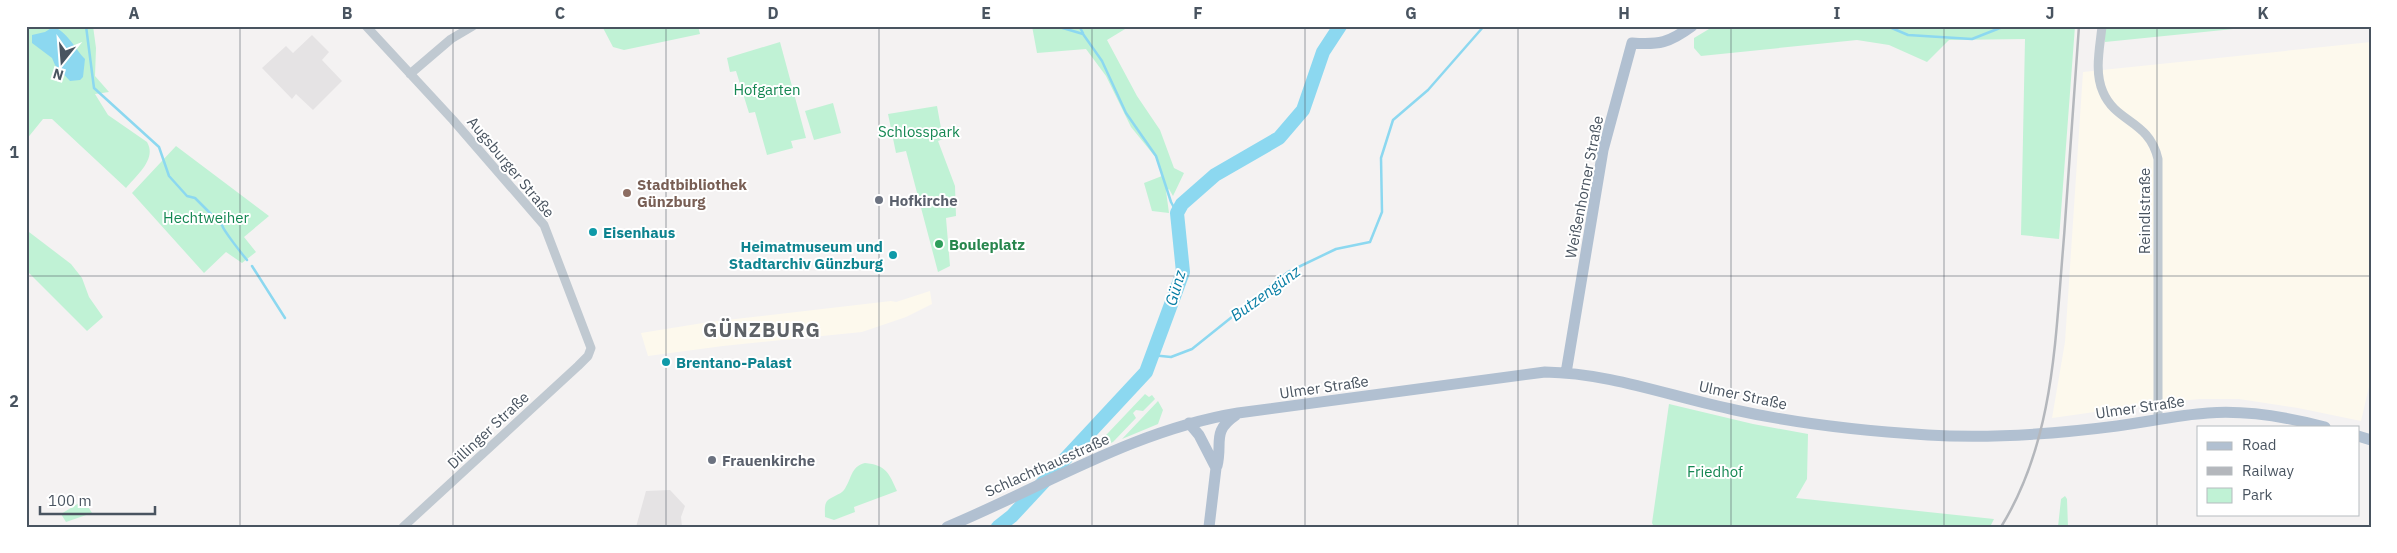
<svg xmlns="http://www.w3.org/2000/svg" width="2397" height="553" font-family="'IBM Plex Sans',sans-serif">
<rect width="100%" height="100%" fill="#f4f2f2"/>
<!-- commercial -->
<path fill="#fdf9ed" d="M2371,42v336l-10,43 -63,-13 -59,-9h-39l-41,4 -107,15 13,-76 18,-270z
M930,291l2,13 -26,13 -44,15 -139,14 -75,10 -7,-23 68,-11 182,-21 5,1z"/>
<!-- education -->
<path fill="#e5e3e4" d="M312,35l17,17 -7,8 20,21 -29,29 -17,-16 -4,5 -30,-31 24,-22 7,7z
M670,490l15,16 -4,11 1,10h-46l10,-36z"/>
<!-- green -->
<path fill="#c0f2d5" d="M26,26h67l3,22 -1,28 14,16 -14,2 13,21 39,27c10,17 -10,33 -21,46l-74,-69h-9l-17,21z
M602,26h96l2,8 -76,16 -11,-3z
M1032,26h98l-23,14 30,56 23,34 14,38 10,5 -11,23 -4,-7 -3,2 3,22 -17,-2 -8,-28 18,-7 -5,-17 -26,-32 -25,-51 -20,-27 -49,4z
M1714,26h361l-16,213 -38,-4 4,-196 -76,1 -22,22 -38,-17 -32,-5 -156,16 -7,-8v-10z
M2105,26h158l-158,16z
M780,42l26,96 -15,3 2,7 -26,7 -12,-43 -6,1 -13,-42 -6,1 -3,-14z
M833,103l8,30 -27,7 -9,-29z
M937,106l6,33 -5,2 17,45 1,30 -10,2 4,48 -12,6 -32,-121 -10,2 -8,-39z
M176,146l93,70 -25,21 12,15 -14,11 -16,-11 -22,21 -72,-80z
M29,232l42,32 11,14 7,19 14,20 -16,14 -61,-61v-25z
M1145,394l4,3 3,-2 3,4 -12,12 -7,-1 -3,3 3,5 -23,24 -23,10z
M1158,401l5,9 -5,14 -36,15z
M1669,404l84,20 55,10 -1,45 -11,19 198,21 -4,8h-336l-2,-4z
M865,463c21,2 24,10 32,28l-43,16 1,5 -21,8 -9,-3c0,-5 -1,-12 2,-16 5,-5 13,-6 17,-11 8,-11 6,-23 21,-27z
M2065,496l2,3 1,28h-10l3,-28z
M84,500l8,13 -26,9 -5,-8z"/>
<!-- water -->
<path fill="#8cd8f0" d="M53,27c14,4 22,22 32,32l-2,18 -3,3 -10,1 -15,-16 -3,-7 -20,-15v-8l13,-3z"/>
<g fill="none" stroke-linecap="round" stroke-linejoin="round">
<!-- stream -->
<path stroke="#8cd8f0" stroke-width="2.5" d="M86,26l8,62 65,59 10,29 18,20 8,2 27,27c1,5 20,29 25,35
M1056,26l27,8 19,27 24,52 30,43 15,46 6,11
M1079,26l4,7
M1706,26h28
M1887,26l21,9 64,4 33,-13
M252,266l33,52
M1151,355l20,2 21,-8 96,-77 48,-23 34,-7 12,-30 -1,-54 12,-38 35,-30 56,-64"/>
<!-- river -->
<path stroke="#8cd8f0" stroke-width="14" d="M998,527l14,-11 134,-144 37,-100 -6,-59 5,-9 33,-29 64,-37 24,-28 20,-58 17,-26"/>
<!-- minor -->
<path stroke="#c0c9d1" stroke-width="9" d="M366,26l87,94 91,105 47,123 -3,8 -10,10 -175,161
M2102,26c-2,21 -8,46 1,66 13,31 46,28 55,67v260
M410,74l41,-35 22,-13"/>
<!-- major -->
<path stroke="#b1c0d1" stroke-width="11" d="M1566,373l37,-223 29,-107c27,2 37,0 60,-17
M1189,423l10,12 17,33 -7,59
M2358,436l13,4
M1217,466c6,-24 -6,-34 19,-51
M947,527c96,-40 187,-97 291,-114l307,-41c65,1 127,25 190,38 63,14 128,21 193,25 63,4 127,-1 189,-9 31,-4 60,-11 91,-13 39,-3 79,4 117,14"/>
<!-- rail -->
<path stroke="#b4b7bc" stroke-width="2.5" d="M2001,527c52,-84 54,-182 62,-278 6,-74 11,-148 16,-223"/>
</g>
<!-- grid -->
<path fill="none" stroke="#495460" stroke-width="1" stroke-opacity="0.55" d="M240,26v501M453,26v501M666,26v501M879,26v501M1092,26v501M1305,26v501M1518,26v501M1731,26v501M1944,26v501M2157,26v501M26,276h2345"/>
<!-- markers -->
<circle fill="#8d6e63" stroke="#fff" stroke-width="2" cx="627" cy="193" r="5"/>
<g fill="#6b7280" stroke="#fff" stroke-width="2">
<circle cx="879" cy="200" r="5"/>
<circle cx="712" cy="460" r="5"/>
</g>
<g fill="#0f9aa8" stroke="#fff" stroke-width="2">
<circle cx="593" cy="232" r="5"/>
<circle cx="893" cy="255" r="5"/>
<circle cx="666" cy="362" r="5"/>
</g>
<circle fill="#2e9e5b" stroke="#fff" stroke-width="2" cx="939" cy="244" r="5"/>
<g text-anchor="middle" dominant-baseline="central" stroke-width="4" stroke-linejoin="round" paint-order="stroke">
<!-- park labels -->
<g font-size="15" fill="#148752" stroke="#fff">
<text x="767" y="89">Hofgarten</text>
<text x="919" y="131">Schlosspark</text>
<text x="206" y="217">Hechtweiher</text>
<text x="1715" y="471">Friedhof</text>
</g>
<!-- street labels -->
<g font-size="15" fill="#495460" stroke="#fff">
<text transform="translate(511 167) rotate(50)">Augsburger Straße</text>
<text transform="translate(1584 187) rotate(-79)">Weißenhorner Straße</text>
<text transform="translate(2144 211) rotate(-90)">Reindlstraße</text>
<text transform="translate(1324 387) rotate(-8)">Ulmer Straße</text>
<text transform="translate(1743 395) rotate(12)">Ulmer Straße</text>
<text transform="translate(2140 407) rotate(-8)">Ulmer Straße</text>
<text transform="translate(488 430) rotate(-43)">Dillinger Straße</text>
<text transform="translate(1047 465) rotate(-24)">Schlachthausstraße</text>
</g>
<!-- education labels -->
<g font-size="15" font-weight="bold" fill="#785e54" stroke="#fff" text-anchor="start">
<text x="637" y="184">Stadtbibliothek<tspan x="637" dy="17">Günzburg</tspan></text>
</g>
<!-- worship labels -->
<g font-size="15" font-weight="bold" fill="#5b616d" stroke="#fff" text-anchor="start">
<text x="889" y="200">Hofkirche</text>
<text x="722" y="460">Frauenkirche</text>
</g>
<!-- culture labels -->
<g font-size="15" font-weight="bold" fill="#0d838f" stroke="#fff" text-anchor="start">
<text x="603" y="232">Eisenhaus</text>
<text x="883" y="246" text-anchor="end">Heimatmuseum und<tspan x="883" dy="17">Stadtarchiv Günzburg</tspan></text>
<text x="676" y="362">Brentano-Palast</text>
</g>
<!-- leisure labels -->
<g font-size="15" font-weight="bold" fill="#27864d" stroke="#fff" text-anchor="start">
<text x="949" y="244">Bouleplatz</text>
</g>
<!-- water labels -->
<g font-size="16" font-style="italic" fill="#087ea5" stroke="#fff">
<text transform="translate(1175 288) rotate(-74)">Günz</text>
<text transform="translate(1265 293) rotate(-36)">Butzengünz</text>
</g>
<!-- district labels -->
<g font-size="20" font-weight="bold" letter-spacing="1" fill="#5e6267" stroke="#fff">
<text x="762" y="329">GÜNZBURG</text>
</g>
</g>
<!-- border -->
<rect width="2397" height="553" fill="none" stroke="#ffffff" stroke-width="55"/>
<!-- legend -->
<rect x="2197" y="426" width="162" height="90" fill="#ffffff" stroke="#b6bbbf"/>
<rect x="2207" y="442" width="25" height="8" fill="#b1c0d1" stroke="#b6bbbf"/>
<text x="2242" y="450" font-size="15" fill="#495460">Road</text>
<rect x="2207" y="467" width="25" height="8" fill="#b4b7bc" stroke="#b6bbbf"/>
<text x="2242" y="476" font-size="15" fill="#495460">Railway</text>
<rect x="2207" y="488" width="25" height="15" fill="#c0f2d5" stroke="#b6bbbf"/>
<text x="2242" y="500" font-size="15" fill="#495460">Park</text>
<!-- north arrow -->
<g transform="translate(62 62) rotate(197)" stroke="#ffffff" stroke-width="4" paint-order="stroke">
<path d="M0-4L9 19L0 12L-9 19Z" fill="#495460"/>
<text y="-8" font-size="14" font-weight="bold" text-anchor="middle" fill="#495460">N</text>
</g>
<!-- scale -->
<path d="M40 506v8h115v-8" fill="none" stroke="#495460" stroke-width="2.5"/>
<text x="48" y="506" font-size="15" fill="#495460" stroke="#ffffff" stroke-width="4" paint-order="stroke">100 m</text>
<rect x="28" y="28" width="2342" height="498" fill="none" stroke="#495460" stroke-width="2"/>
<g font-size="16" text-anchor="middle" font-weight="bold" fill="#495460">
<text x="134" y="19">A</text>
<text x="347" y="19">B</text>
<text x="560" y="19">C</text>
<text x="773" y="19">D</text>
<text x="986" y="19">E</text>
<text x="1198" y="19">F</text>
<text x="1411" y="19">G</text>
<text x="1624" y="19">H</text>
<text x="1837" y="19">I</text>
<text x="2050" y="19">J</text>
<text x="2263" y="19">K</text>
<text x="14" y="158">1</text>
<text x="14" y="407">2</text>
</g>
</svg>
